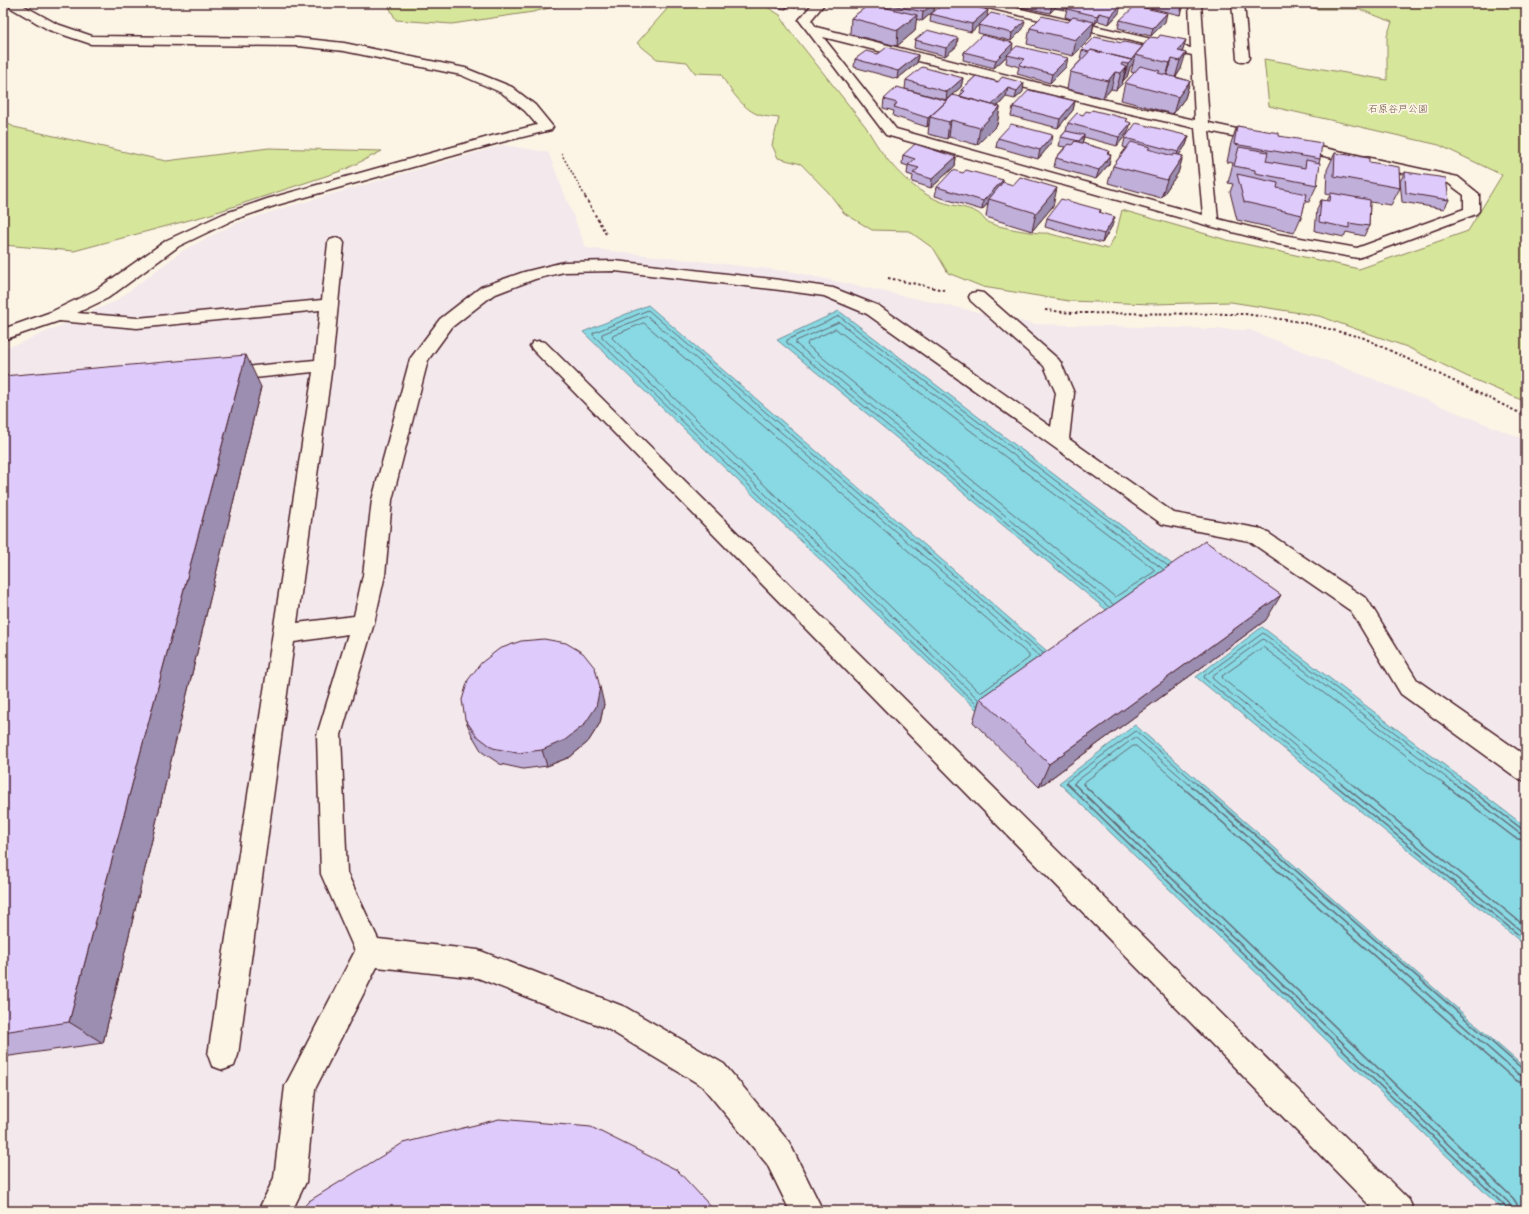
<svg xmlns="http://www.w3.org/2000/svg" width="1529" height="1214" font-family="'Balsamiq Sans','Klee One',sans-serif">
<rect width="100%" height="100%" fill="#fcf5e5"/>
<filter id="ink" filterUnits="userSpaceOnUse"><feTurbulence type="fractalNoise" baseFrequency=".025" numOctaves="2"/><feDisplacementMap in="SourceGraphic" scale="8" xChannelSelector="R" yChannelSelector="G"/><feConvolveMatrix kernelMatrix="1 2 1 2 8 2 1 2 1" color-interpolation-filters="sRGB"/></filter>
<g filter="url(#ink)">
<!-- built -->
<path fill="#f3e8ec" d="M503,145l45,7 38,96 207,24 241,52 216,6 276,110v771h-1523v-863l15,-4 98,-43 66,-50 50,-26 48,-16z"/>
<!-- green -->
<path fill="#d6e69a" stroke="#908262" d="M387,3h183l-37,9 -81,12 -56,-4z
M648,3h113l19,12 7,12 79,100c16,29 39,58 69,72 13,7 32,7 43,14 4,2 6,7 9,9 10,5 48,12 60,11l61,16 8,-15 6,-24 105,30 132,29 109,-38 34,-56 -63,-30 -170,-39 -5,-47 123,21v-44l5,-14 -33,-13h-43l-18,-6h228v399l-60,-26 -59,-29 -88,-31 -88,-14 -78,2 -84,-3 -86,-14 -35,-14 -14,-24 -25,-18 -37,-1 -28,-17 -15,-20 -28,-29 -23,-6 -6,-13 7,-27c-7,-1 -16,-1 -22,-4 -14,-5 -30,-28 -36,-40l-26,-1 -8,-11 -30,-3 -20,-16 30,-34z
M3,121l11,6 152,34 103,-13 113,3 -38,19 -136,45 -134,36 -71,-6z"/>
<!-- water -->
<path fill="#88d9e3" stroke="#6f8f99" d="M648,305l407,353 -76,54 -396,-380z
M839,311l342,260 -66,46 -338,-277z
M1262,627l264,200v119l-330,-269z
M1135,725l391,344v142h-22l-445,-428z"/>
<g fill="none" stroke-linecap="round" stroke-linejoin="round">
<!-- shore-far1 -->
<path stroke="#636975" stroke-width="1" d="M644,323l385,332v3l-47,34h-3l-367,-354 1,-2z
M836,329l318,240v3l-39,25 -308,-252 1,-3z
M1113,604l-317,-260v-3l43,-19 324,247
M1109,607l-322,-264v-3l52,-24 329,250
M979,700l-377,-363v-3l45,-18 392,340
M977,705l-384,-370v-2l55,-23 395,343
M1067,785l-1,-3 70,-51 62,54
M1074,785v-2l60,-45h2l54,47
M1084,785l-1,-2 50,-37h3l45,39
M1335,785l-130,-106 -1,-3 59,-43 201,152
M1343,785l-130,-106 -1,-3 51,-37 193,146
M1353,785l-130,-106 -1,-3 41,-29 182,138"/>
<!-- shore -->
<path stroke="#636975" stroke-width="1.5" d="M1067,784l438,422 2,5
M1074,784l435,419 3,8
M1083,784l430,414 4,6 1,7
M1179,784l335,295 5,3 7,1
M1189,784l329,290 8,3
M1197,784l329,288
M1334,784l192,157
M1342,784l184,151
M1352,784l174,143
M1444,784l71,54 11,3
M1455,784l64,49 7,2
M1463,784l59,45 4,1"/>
<!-- minor casing -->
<g stroke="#4a1f2b" stroke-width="3">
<path id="minor" d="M4,3h15l38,21 35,12 206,2 46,5 121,25 47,19 23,18 18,22 -2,3 -49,12 -225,63 -44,15 -54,26 -71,52 -31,15 60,5 185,-18 6,-57 2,-3 6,-2 6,2 2,3 -12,122 -35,258 57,-7 9,-41 9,-75 38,-141 30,-40 41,-32 43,-15 40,-10 51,-1 165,19 53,8 46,18 172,121 5,-34 -12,-27 -73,-65 -2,-4 2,-4 6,-1 6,1 75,66 3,4 13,30 -5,46 105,74 88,16 105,70 50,81 109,76v25l-9,-3 -116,-84 -50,-83 -102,-70 -87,-17 -295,-210 -43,-18 -44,-6 -165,-19 -51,1 -29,7 -42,16 -41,32 -24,33 -36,140 -7,75 -11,48 -33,112 6,138 31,66 100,11 147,57 99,57 65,78 34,69h-33l-23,-47 -65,-78 -96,-58 -128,-50 -101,-11 -62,122 -9,93 -14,29h-34l16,-33 11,-92 70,-135 -34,-77 -4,-139 31,-101 -54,8 -56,413 -4,11 -11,4 -11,-4 -4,-11 105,-683 -88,9 -6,-2 -3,-4 3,-4 6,-2 90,-9 5,-50 -183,18 -78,-7 -56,19v-11l48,-17 45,-22 71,-50 56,-26 44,-15 225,-63 45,-11 -12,-14 -23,-18 -41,-18 -117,-24 -46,-5 -207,-2 -42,-14 -43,-25z
M813,3h12l-14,17 5,7 298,75 81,18 -3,-65 -212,-49 -4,-1 -2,-2h21l196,45 -2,-45h12l8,120 249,54 21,17v17l-3,3 -118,44 -80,-14 -72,-19 -320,-90 -87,-115zM823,37l291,73 81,18 8,87 -307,-86zM1209,131l239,52 16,12v14l-107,39 -79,-14 -60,-15z
M1232,3h12l5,55 -2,3h-8l-2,-3z
M539,341l6,1 864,858 5,11h-39l-842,-861 -3,-4 3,-4z"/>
</g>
<!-- path-far1 -->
<path stroke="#4a1f2b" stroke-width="1.5" stroke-dasharray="2 2" stroke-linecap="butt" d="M561,153l25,45"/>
<!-- path -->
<path stroke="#4a1f2b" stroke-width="2" stroke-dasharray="2.5 2.5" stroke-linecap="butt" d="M585,197l21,37
M888,278l56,12
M1045,310l27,3 173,1 56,8 63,16 162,78"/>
<!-- minor -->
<use href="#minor" fill="#fcf5e5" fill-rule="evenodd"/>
</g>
<!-- wall -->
<path fill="#bfafd9" stroke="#4a1f2b" d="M771,3h29l-4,5 -8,-1 -2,2 -15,-2z
M853,3h28l-3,2 3,1v-3h54l-1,8 -12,10 -6,-2 -1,12 -18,15 -47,-12 1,-16 17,-12z
M1000,3h11l-3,2z
M1017,3h55l-8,7 -9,-2 -5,5 -34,-7z
M1137,3h46l-1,8 -2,4 -34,-8 1,-2z
M1067,9l52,4 -10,11 -11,-3 -3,3h-1l-3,14 -18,18 -38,-9v-1l-8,-2 3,-16 38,-6 3,-3 -6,-2z
M931,14l56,3 36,12 -12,12 -33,-8 1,-8 -8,7 -41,-10z
M1120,20l45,2 -14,14 -33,-8z
M915,40l42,6 -12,10 -31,-8z
M1122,43l61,9 -2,17 -5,8 14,4 -5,17 -12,16 -52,-14 4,-17 9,-10 -3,-1 2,-8 -3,3 -3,10 -4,4 -1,3 -6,6 -5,-1 -8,9 -36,-9 3,-17 12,-13h-2l2,-9z
M1012,50l54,17 -16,16 -33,-9 2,-7 -13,-4 1,-7 -13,12 -31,-8 1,-8z
M878,54l40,1 -1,8 -20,16 -43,-12 1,-8z
M976,76l47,16 -8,7 -9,-2 -9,10h3l-3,18 -20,20 -28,-8 -2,2 -19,-5 1,-10 -2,3 -34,-11 1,-5 -11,-3 1,-9 63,2 12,-4 2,-2v-5z
M963,78l-2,9 -15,13 -41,-11 1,-9z
M1075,101l-2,9 -15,18 -47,-12 2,-9z
M1083,115l44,7 1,10 -11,14 -33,-9 -2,6 27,8 -1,3 1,10 -13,15 -42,-12 2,-9 9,-11 -6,-1 2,-9 5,-6 2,-8z
M1237,126l42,10 41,23 -1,4 -2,22 -8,17h-4l-3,13 -8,18 -57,-13 -7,-28 3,-8 -5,-1 5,-20 -6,-1 4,-19z
M1053,135l-2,9 -13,15 -42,-12 2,-9z
M1189,136l-3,9 -7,10 4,1 -5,17 -17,25 -53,-15 5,-17 13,-18 -3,-1 2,-9z
M1335,153l34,9 31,26 -9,17 -21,-3 -1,24 -5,10 -18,-4 -2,5 -29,-6 2,-22 4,-9 6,1 3,-6 -4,-1 1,-24z
M903,155l53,2 -1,9 -24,22 -19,-6 1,-6 -6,-2 1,-8 -6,-2z
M1405,172l44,28 -5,9 -42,-7 -2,-21z
M963,173l40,7 -1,4 51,22 -21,25 -46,-14 2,-14 -6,7 -47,-14 2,-9z
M1101,210l-1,3 12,13 -10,17 -57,-16 2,-9z
M3,376l258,11 -158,656 -100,14z
M1266,620l-227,167 -66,-65 7,-24z
M604,704l-4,19 -12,19 -18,15 -23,9 -24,3 -23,-5 -18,-12 -10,-17 -7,-16z"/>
<!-- shaded-wall -->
<path fill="#9b8eb0" stroke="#4a1f2b" d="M786,3h2v4l-2,2z
M796,3h4l-4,5z
M876,3h5l-6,4z
M934,3h1l-1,8 -12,10 1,-9z
M1053,3h3l-1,5 -5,5 2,-8z
M1066,3h6l-8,7z
M1185,3l-3,8 -2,4 2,-9z
M1121,5l-2,8 -10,11 2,-8z
M988,10l-1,8 -16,14 1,-8z
M1099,13l-1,8 -3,3 2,-8z
M1167,13l-2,9 -14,14 2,-8z
M917,15l-2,16 -18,15 1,-16z
M1025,21l-2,8 -12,12 1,-8z
M1094,22l-3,16 -18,18 3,-16z
M958,38l-1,8 -12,10 1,-8z
M1186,40l-5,17 -3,-6z
M1013,43l-1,8 -5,4v1l-13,12 2,-8z
M1186,53l-5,16 -6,9 5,-17z
M918,55l-1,8 -20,16 1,-8z
M1135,55l-2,9 -3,3 -3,10 -4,4 5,-17z
M1068,58l-2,9 -16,16 2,-9z
M1172,59l-5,17 -2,4 5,-17z
M1126,67l-4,17 -6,6 5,-17z
M1115,72l-4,17 -8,9 5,-17z
M963,78l-2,9 -15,13 1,-8z
M1190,81l-5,17 -12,16 5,-17z
M1024,83l-1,9 -8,7 2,-8z
M1008,88l-2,9 -16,17 2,-9z
M947,101l-17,16 -1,7 -2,3 1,-9z
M1075,101l-2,9 -15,18 2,-9z
M1000,107l-3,18 -20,20 3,-17z
M951,120l-2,17 -2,2 2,-17z
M1131,123l-3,9 -11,14 2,-9z
M1053,135l-2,9 -13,15 2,-9z
M1084,135l-2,9 -5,6 2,-9z
M1189,136l-3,9 -11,16 3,-9z
M1111,155l-2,9 -13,15 3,-9z
M1183,156l-5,17 -17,25 6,-18z
M956,157l-1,9 -24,22 1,-9z
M1003,180l-2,10 -12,9 -1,4 -6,7 1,-9z
M1057,188l-4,18 -21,25 4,-18z
M1115,217l-3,9 -10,17 2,-9z
M246,355l15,32 -158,656 -34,-21z
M1281,595l-15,25 -227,167 10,-23z
M600,687l4,17 -4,19 -12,19 -18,15 -23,9 -5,-16z"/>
<!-- building -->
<path fill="#decbfc" stroke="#4a1f2b" d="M883,3h51l-11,9z
M944,3h6l12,3 2,-2 24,6 -16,14 -41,-10z
M1042,3h11l-1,2z
M1073,3h40l8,2 -10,11 -12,-3 -2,3 -30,-7z
M1166,3h19l-3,3z
M870,4l47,11 -19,15 -47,-12z
M1135,6l32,7 -14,15 -33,-8z
M991,13l34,8 -13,12 -33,-8z
M1042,16l26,6 5,-5 21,5 -18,18 -38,-9 1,-1 -9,-2z
M927,30l31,8 -12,10 -31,-8z
M982,35l31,8 -17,17 -32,-8z
M1160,35l26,5 -8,11 8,2 -6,8 -8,-2 -2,4 -35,-8 15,-18 8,1z
M1095,37l27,6 2,-1 19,4 -12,14 -40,-10 -2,2 -7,-2z
M1017,46l51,12 -16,16 -33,-9 6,-6 -18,-4z
M887,47l31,8 -20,16 -43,-12 11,-8 12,3z
M1091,50l41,10 -4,4 -6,-1 -1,2 5,2 -5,6 -6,-1 -7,9 -38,-9z
M1140,66l20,5 -2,2 32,8 -12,16 -53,-14z
M922,67l41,11 -16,14 -41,-12z
M976,76l22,6 4,-5 22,6 -7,8 -9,-3 -16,17 -32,-9 5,-5 -4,-1z
M897,87l50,14 -19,17 -34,-11 3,-4 -13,-4z
M1029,90l46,11 -15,18 -47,-12z
M953,95l47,12 -20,21 -29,-8 -2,2 -19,-5z
M1092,110l36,9 -2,2 5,2 -12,14 -51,-14 9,-10 6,2 3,-4 4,1z
M1136,123l53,13 -11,16 -53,-14z
M1011,124l42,11 -13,15 -42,-12z
M1237,126l42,7v3l43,7 -2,16 -86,-15z
M1066,131l18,4 -5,6 -18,-4z
M1075,141l34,10 -2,2 4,2 -12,15 -43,-12 13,-14 3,1z
M1131,142l19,5 -2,2 25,7 1,-2 9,2 -16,24 -54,-14z
M915,144l41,13 -24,22 -19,-6 6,-5 -11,-3 7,-6 -12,-4z
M1239,147l29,5 -2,9 39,7 1,-8 14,3 -3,22 -62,-12v-3l-21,-4z
M1335,153l34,5v4l30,5 1,21 -66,-12z
M953,170l10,3 3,-3 37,10 -20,21 -46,-14z
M1405,172l41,6 3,22 -43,-7z
M1237,174l41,9 -1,5 30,6 -5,21 -58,-13z
M1020,177l37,11 -21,25 -47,-14 14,-17 10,3z
M1331,193l39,7 -1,26 -20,-3v5l-30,-6 2,-22 9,1z
M1061,199l40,11 -2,2 16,5 -11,17 -57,-16z
M246,355l-177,667 -66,10v-656z
M1205,541l76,54 -232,169 -69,-66z
M544,639l22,4 17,10 12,15 5,19 -4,20 -12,18 -19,15 -23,10 -25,3 -24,-5 -17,-13 -11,-16 -3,-19 6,-20 13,-17 18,-14 22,-8z
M499,1119l92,8 86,43 38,41h-415l9,-10 94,-58z"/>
</g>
<g text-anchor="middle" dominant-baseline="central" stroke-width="3.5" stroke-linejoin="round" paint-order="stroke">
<!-- far-park labels -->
<g font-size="10" fill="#6d5147" stroke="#fcf5e5">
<text x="1398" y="109">石原谷戸公園</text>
</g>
</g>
<!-- margin -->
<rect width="1529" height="1214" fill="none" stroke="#fcf5e5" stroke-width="16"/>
<rect x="8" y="8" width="1513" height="1198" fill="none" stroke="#4a1f2b" stroke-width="1.5" filter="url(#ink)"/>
</svg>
